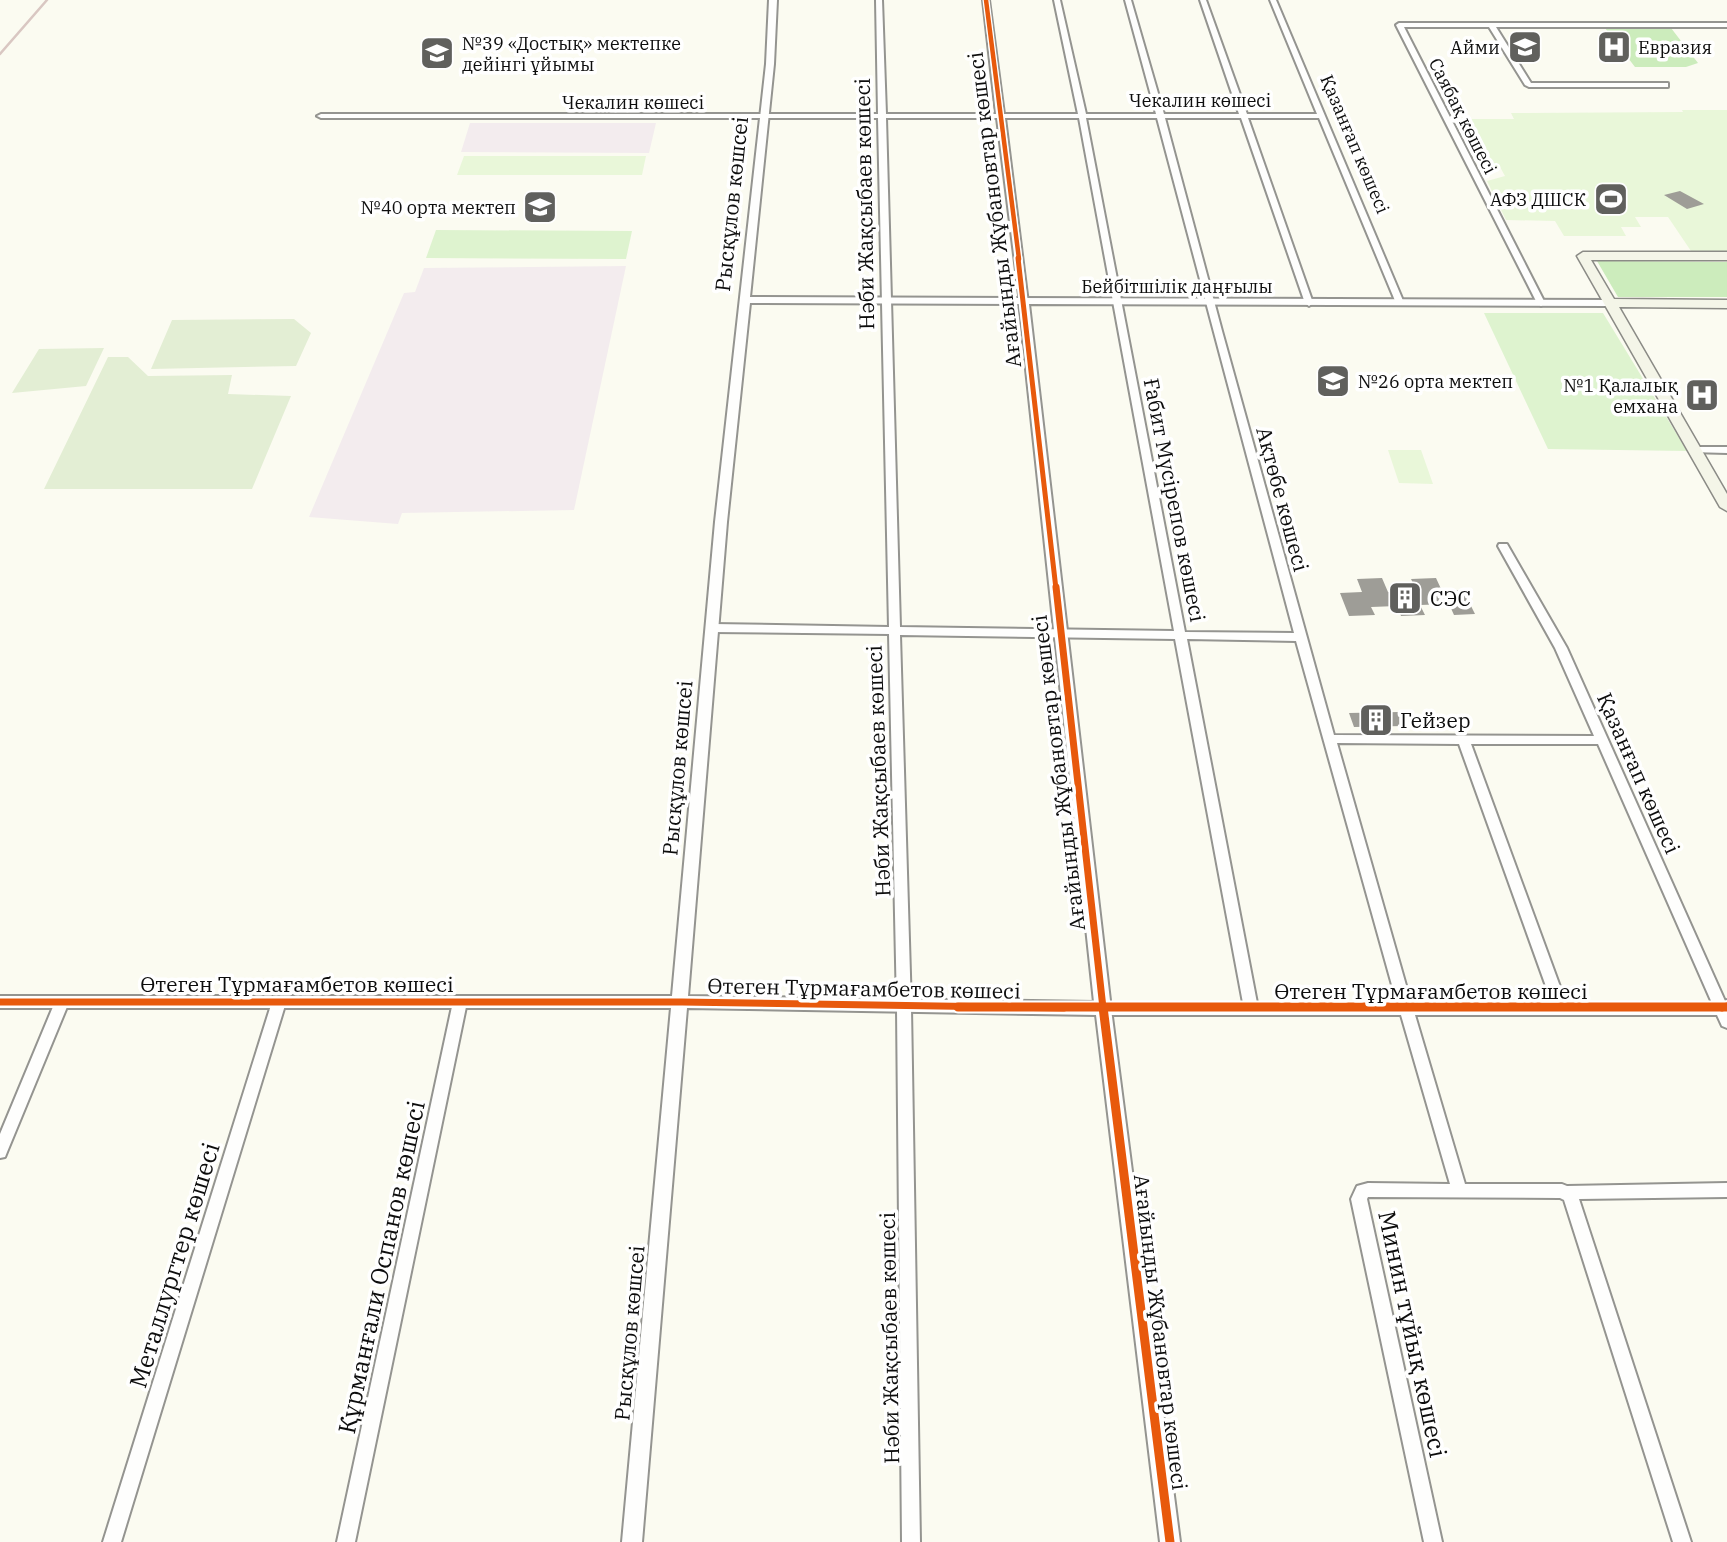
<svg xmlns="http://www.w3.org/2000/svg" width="1727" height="1542" font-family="'IBM Plex Serif',serif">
<rect width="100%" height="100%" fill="#fbfbf1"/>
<!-- industrial -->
<path fill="#f3ecee" d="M470,123h186l-7,30 -188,-1z
M626,266l-52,244 -172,3 -4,11 -89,-7 95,-224 11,-1 9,-24z"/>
<!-- green -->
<path fill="#def3cf" d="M436,230l196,1 -6,28 -200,-1z
M1484,313h119l84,138 -139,-2z"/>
<!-- forest -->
<path fill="#ccecbc" d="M1605,28h66l27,35 -12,4h-51z
M1597,261l130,1v35h-109z"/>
<!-- cemetery -->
<path fill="#e3eed4" d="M294,319l17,14 -15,33 -145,3 21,-49z
M104,348l-18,38 -74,7 27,-44z
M108,357h20l20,19 84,-1 -4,19 63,2 -39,93h-208z"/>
<!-- pitch -->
<path fill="#e9f7d9" d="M1682,110h45v144l-36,-3 -23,-34h-33l6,10h-20l5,9h-62l-9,-15 -49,-1 -19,-39 18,-5 -5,-9 -22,-4 -22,-44h58l-3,-6 172,-1z
M464,156h182l-4,19h-185z
M1388,450h33l12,34 -34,-1z"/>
<!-- building -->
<path fill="#9e9d97" d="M1680,191l24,13 -17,5 -23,-14z
M1382,578l6,14 29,-1 -6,-12 25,-1 6,13 21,-1 12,24 -21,1 -5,-11 -29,1 5,10 -24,1 -4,-10 -26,1 4,8 -26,1 -9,-23 22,-1 -5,-13z
M1399,712l5,14 -50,1 -5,-14z"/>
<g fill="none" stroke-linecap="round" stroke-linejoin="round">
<!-- minor casing -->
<g stroke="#949490" stroke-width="4">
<path id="minor" d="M876,0h6l4,114h110l-13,-114h6l15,114h74l-24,-114h6l26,114h70l-31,-114h6l33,114h75l-39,-114h6l41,114h70l-47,-114h6l128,303 -1,2 -7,-2 -77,-185h-71l65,185 -4,3 -4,-3 -64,-185h-76l57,213 112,404 260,1 -39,-88 -57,-102 1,-2h8l60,104 158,353 2,-1v28l-5,-2 -5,-11h-302l50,169h97l5,2 160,-3v14l-148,2 112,343h-18l-109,-342 -4,-2 -192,-1 -1,2 75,343h-18l-73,-343 6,-13 11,-3 82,1 -49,-169h-298l-5,-2 -2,-4 2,-4 5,-2h140l-68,-364 -275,-4 11,373 9,534h-18l-5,-534 -8,-374 -176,-2 -6,-4 6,-4 176,3 -11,-509h-557l-4,-2 4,-2h557zM886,118h111l23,185 4,3 4,-3 -23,-185h74l95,513 -274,-4zM1086,118h71l137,515 -109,-1zM1187,639l109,2 101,362h-140zM1337,743l122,1 93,259h-141zM1471,744h127l114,259h-146z
M1399,23h328v4h-231l35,56h137v4h-139l-4,-2 -36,-58h-85l141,276 -4,3 -4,-3 -141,-278z
M1694,447h33v6l-37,-1 -1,-2z
M62,996l5,2 2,4 -62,150 -2,5 -5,1v-24l55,-132 2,-4z
M279,996l5,2 2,4 -165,540h-18l169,-540 2,-4z
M460,996l5,2 2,4 -112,540h-18l116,-540 2,-4z"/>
</g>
<!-- tertiary casing -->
<g stroke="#949490" stroke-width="4">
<path id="tertiary" d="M769,0h8l-3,64 -24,233 859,3 5,3 -5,3 -580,-2 82,705 69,533h-20l-64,-527 -409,-7 -45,534h-20l49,-534h-671v-12h672l43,-474 51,-458zM750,303l269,1 75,698 -406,-6 39,-474z"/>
</g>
<!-- secondary casing -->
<g stroke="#8b8b86" stroke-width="3">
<path id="secondary" d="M1727,252v8h-136l23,39 113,1v8l-108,-1 108,187v17l-7,-4 -143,-251 6,-4z"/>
</g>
<!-- minor -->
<use href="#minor" fill="#fefefd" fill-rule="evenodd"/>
<!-- tertiary -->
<use href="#tertiary" fill="#fefefd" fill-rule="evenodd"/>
<!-- secondary -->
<use href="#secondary" fill="#f4f5e8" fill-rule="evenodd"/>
<!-- rail -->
<path stroke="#d9c7c2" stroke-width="2.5" d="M0,54l47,-54"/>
<!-- cycleway-far3 casing -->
<g stroke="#fff" stroke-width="7">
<path id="cycleway-far3" d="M986,0l33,259"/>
</g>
<!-- cycleway-far2 casing -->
<g stroke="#fff" stroke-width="9">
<path id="cycleway-far2" d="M1018,258l38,331"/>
</g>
<!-- cycleway-far1 casing -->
<g stroke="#fff" stroke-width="11">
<path id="cycleway-far1" d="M1056,587l47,421
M0,1002h682l382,6
M1722,1008l5,-2"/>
</g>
<!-- cycleway casing -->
<g stroke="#fff" stroke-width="13">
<path id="cycleway" d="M958,1007h768
M1103,1007l67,535"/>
</g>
<!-- cycleway-far3 -->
<use href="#cycleway-far3" stroke="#e8590c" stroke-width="4.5"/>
<!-- cycleway-far2 -->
<use href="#cycleway-far2" stroke="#e8590c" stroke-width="5"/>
<!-- cycleway-far1 -->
<use href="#cycleway-far1" stroke="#e8590c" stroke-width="7"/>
<!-- cycleway -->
<use href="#cycleway" stroke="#e8590c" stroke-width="9"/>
</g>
<!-- icons -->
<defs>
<g id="school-square" transform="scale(1.75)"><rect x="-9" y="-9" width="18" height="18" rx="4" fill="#60605d" stroke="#fff"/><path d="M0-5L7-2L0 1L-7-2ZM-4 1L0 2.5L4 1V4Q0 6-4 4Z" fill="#fff"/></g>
<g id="hospital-square" transform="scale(1.75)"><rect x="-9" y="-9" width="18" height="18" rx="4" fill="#60605d" stroke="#fff"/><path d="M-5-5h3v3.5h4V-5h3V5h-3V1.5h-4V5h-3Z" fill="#fff"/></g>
<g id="stadium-square" transform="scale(1.75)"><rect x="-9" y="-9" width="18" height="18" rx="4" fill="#60605d" stroke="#fff"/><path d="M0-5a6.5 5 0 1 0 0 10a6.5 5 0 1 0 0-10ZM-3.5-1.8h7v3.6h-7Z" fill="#fff"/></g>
<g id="building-square" transform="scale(1.75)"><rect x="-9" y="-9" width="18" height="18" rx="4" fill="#60605d" stroke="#fff"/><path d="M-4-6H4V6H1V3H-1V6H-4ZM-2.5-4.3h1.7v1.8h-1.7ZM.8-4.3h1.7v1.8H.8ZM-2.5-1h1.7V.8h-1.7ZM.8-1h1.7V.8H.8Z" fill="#fff"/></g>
</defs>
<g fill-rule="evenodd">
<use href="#school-square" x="1525" y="47"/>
<use href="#hospital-square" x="1614" y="47"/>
<use href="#school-square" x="437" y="53"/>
<use href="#stadium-square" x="1611" y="199"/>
<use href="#school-square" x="540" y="207"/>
<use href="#school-square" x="1333" y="381"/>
<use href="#hospital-square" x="1702" y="395"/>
<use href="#building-square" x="1405" y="598"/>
<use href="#building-square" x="1376" y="720"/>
</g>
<g text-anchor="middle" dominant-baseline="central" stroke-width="7" stroke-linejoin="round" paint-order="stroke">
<!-- far-poi labels -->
<g font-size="18" fill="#0d0d0d" stroke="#fff" text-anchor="end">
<text x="462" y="43" text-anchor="start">№39 «Достық» мектепке<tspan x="462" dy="21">дейінгі ұйымы</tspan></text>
<text x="1500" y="47">Айми</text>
<text x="1638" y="47" text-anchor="start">Евразия</text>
<text x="1586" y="199">АФЗ ДШСК</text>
<text x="516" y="207">№40 орта мектеп</text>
<text x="1358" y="381" text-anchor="start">№26 орта мектеп</text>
<text x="1678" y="385">№1 Қалалық<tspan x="1678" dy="21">емхана</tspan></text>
</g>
<!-- far-street labels -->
<g font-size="18" fill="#0d0d0d" stroke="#fff">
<text x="1200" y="100">Чекалин көшесі</text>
<text x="633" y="102">Чекалин көшесі</text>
<text transform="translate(1463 116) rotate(63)">Саябақ көшесі</text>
<text transform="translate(1355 144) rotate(67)">Қазанғап көшесі</text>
<text x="1177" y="286">Бейбітшілік даңғылы</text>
</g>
<!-- street labels -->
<g font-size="21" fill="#0d0d0d" stroke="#fff">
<text transform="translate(731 204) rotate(-84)">Рысқұлов көшсеі</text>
<text transform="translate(864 204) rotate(-91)">Нәби Жақсыбаев көшесі</text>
<text transform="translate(994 210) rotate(-97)">Ағайынды Жұбановтар көшесі</text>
<text transform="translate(1283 499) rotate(75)">Ақтөбе көшесі</text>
<text transform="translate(1175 500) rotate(79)">Ғабит Мүсірепов көшесі</text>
<text transform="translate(677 768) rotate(-85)">Рысқұлов көшсеі</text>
<text transform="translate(878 771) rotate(-92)">Нәби Жақсыбаев көшесі</text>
<text transform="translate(1058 773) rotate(-97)">Ағайынды Жұбановтар көшесі</text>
<text transform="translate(1639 773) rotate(66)">Қазанғап көшесі</text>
<text x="297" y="984">Өтеген Тұрмағамбетов көшесі</text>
<text transform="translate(864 988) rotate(1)">Өтеген Тұрмағамбетов көшесі</text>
<text x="1431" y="991">Өтеген Тұрмағамбетов көшесі</text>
<text transform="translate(1161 1332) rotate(83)">Ағайынды Жұбановтар көшесі</text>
<text transform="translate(629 1333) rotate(-85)">Рысқұлов көшсеі</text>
<text transform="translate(889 1338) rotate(-91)">Нәби Жақсыбаев көшесі</text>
</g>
<!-- poi labels -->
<g font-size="21" fill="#0d0d0d" stroke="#fff" text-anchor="start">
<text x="1430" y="598">СЭС</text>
<text x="1400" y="720">Гейзер</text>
</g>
<!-- near-street labels -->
<g font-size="24" fill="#0d0d0d" stroke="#fff">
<text transform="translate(174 1265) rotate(-73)">Металлургтер көшесі</text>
<text transform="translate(381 1267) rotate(-78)">Құрманғали Оспанов көшесі</text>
<text transform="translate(1413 1334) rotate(78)">Минин тұйық көшесі</text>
</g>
</g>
</svg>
